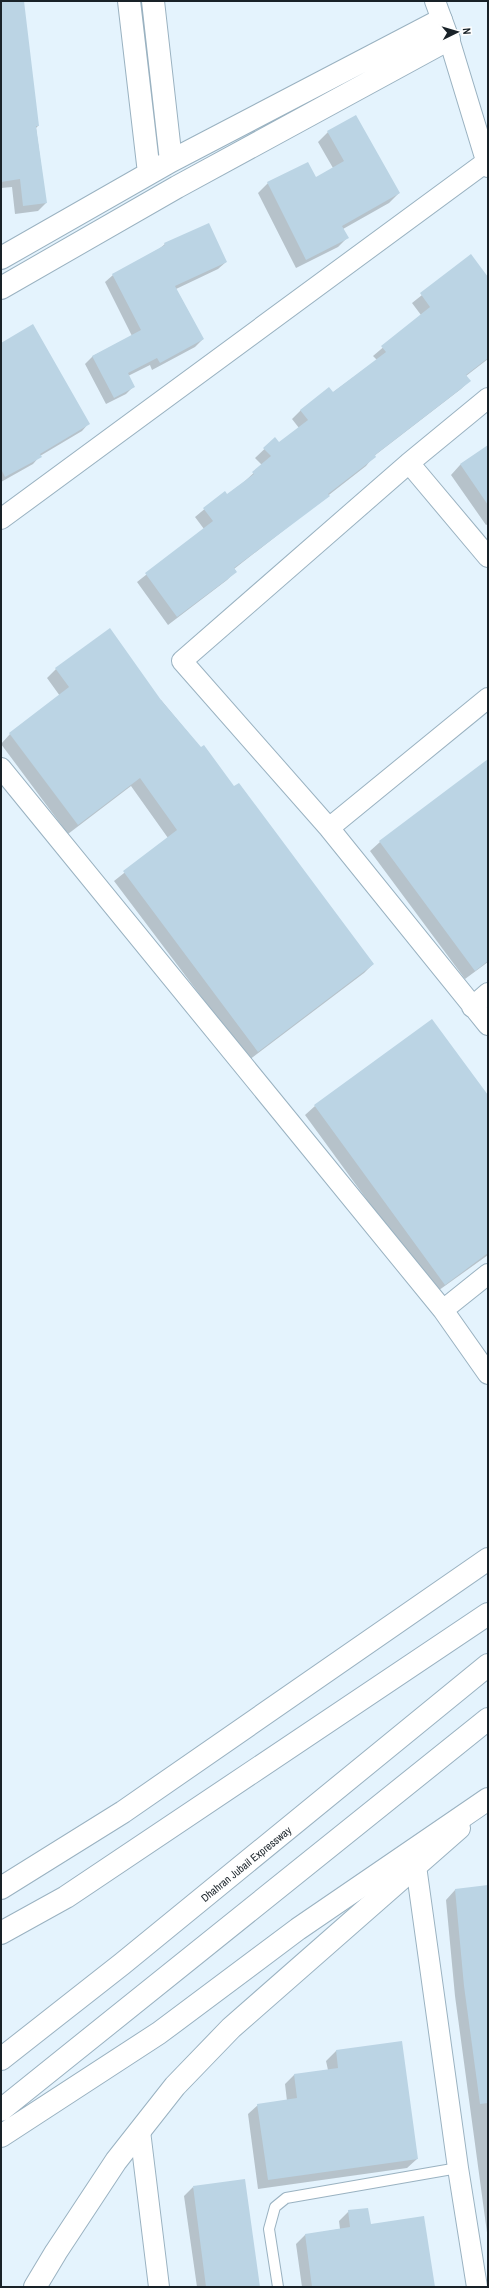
<svg xmlns="http://www.w3.org/2000/svg" width="489" height="2288" font-family="'Archivo Narrow',sans-serif">
<rect width="100%" height="100%" fill="#e4f3fd"/>
<!-- shadow -->
<path fill="#0003" d="M1,1h22l15,125 -2,2 10,75 -8,8 -23,3 -3,-27 -11,1z
M328,132l71,61 -10,10 -46,26 4,9 -9,9 -42,21 -38,-75 10,-10 47,-4 18,-11 -15,-26z
M165,244l61,18 -8,7 -42,20 27,50 -8,8 -43,23 -2,-5 -22,11 6,10 -8,8 -20,10 -21,-40 8,-8 39,-20 -27,-54 8,-7 46,-26z
M471,256l17,22v81l-22,17 3,5 -8,8 -87,67 -8,10 -132,103 2,2 -9,9 -59,45 -31,-43 67,-53 -9,-12 30,-25 2,3 17,-13 18,-17 -7,-7 20,-19 4,4 20,-15 -7,-9 9,-9 31,-17 45,-33 -4,-4 48,-41 -9,-12z
M1,344l88,79 -7,8 -42,25 -7,8 -32,18z
M488,446v78l-2,1 -35,-50 9,-10z
M56,669l105,31 73,88 139,176 -9,9 -115,87 -135,-179 54,-43 -37,-52 -63,48 -67,-90 9,-10 50,-38 -13,-18z
M488,761v201l-23,17 -95,-128 10,-9z
M488,1097v158l-53,38 -130,-178 10,-9z
M488,1886v354l-33,-244 -9,-96 9,-10z
M401,2042l16,117 -10,9 -149,21 -10,-75 10,-9 29,-4 -2,-17 9,-9 34,-5 -2,-9 10,-10z
M193,2187l66,100h-62l-13,-91z
M349,2211l21,14 64,62h-132l-6,-43 9,-9 35,-6 -1,-8z"/>
<!-- building -->
<path fill="#bbd4e4" d="M1,1h23l15,125h-3l11,77 -24,3 -3,-27 -19,3z
M356,115l44,78 -58,33 7,12 -43,22 -39,-78 41,-20 8,15 28,-16 -17,-30z
M209,223l18,39 -52,24 29,53 -44,24 -3,-5 -29,15 7,14 -21,11 -22,-42 49,-26 -29,-56 53,-29 -1,-2z
M471,254l17,23v81l-22,17 5,6 -96,74 1,2 -48,37 2,2 -96,72 3,4 -60,45 -32,-44 68,-52 -10,-13 22,-17 2,3 27,-20 -2,-2 19,-16 -8,-8 12,-11 4,5 29,-22 -8,-10 29,-23 4,5 53,-40 -5,-6 49,-39 -10,-14z
M33,324l57,100 -50,30 2,3 -37,20 -4,-8v-126z
M488,445v60l-28,-41z
M110,628l51,72 40,47 3,-2 30,41 5,-3 135,181 -116,88 -135,-181 54,-41 -37,-52 -62,47 -69,-92 60,-46 -14,-19z
M488,759v202l-13,10 -96,-130z
M432,1019l56,76v158l-43,32 -131,-180z
M488,1885v218l-8,1 -16,-118 -9,-97z
M402,2041l16,118 -150,21 -11,-76 40,-6 -3,-24 44,-6 -2,-18z
M245,2179l15,108h-54l-13,-101z
M368,2208l3,16 53,-8 11,71h-123l-7,-53 45,-7 -2,-17z"/>
<g fill="none" stroke-linecap="round" stroke-linejoin="round">
<!-- lane casing -->
<g stroke="#9ab2c1" stroke-width="12">
<path id="lane" d="M278,2287l-9,-58 6,-22 11,-9 172,-30"/>
</g>
<!-- street casing -->
<g stroke="#9ab2c1" stroke-width="22">
<path id="street" d="M435,1l14,38 39,128
M488,398l-79,65 -227,198 147,167 159,197
M409,463l79,94
M1,519l485,-357
M1,768l442,542 45,64
M329,828l159,-130
M472,1007l16,-14
M443,1310l45,-36
M416,1866l42,302 19,119
M140,2131l19,156"/>
</g>
<!-- secondary casing -->
<g stroke="#9ab2c1" stroke-width="24">
<path id="secondary" d="M129,1l20,172
M153,1l18,160
M1,258l170,-97 270,-141
M1,288l176,-101 272,-148"/>
</g>
<!-- primary casing -->
<g stroke="#9ab2c1" stroke-width="24">
<path id="primary" d="M1,1888l122,-76 365,-253
M35,2287l21,-35 60,-91 59,-75 56,-58 228,-200"/>
</g>
<!-- highway casing -->
<g stroke="#9ab2c1" stroke-width="24">
<path id="highway" d="M1,1933l65,-36 422,-283
M1,2059l121,-95 366,-299
M1,2110l487,-391
M1,2136l158,-103 139,-104 190,-130"/>
</g>
<!-- lane -->
<use href="#lane" stroke="#fff" stroke-width="10"/>
<!-- street -->
<use href="#street" stroke="#fff" stroke-width="20"/>
<!-- secondary -->
<use href="#secondary" stroke="#fff" stroke-width="22"/>
<!-- primary -->
<use href="#primary" stroke="#fff" stroke-width="22"/>
<!-- highway -->
<use href="#highway" stroke="#fff" stroke-width="22"/>
</g>
<g text-anchor="middle" dominant-baseline="central" stroke-width="3.5" stroke-linejoin="round" paint-order="stroke">
<!-- street labels -->
<g font-size="11" fill="#192228" stroke="#fefefe">
<text transform="translate(246 1864) rotate(-39)">Dhahran Jubail Expressway</text>
</g>
</g>
<!-- border -->
<rect width="489" height="2288" fill="none" stroke="#192228" stroke-width="4"/>
<!-- north arrow -->
<g transform="translate(457 32) rotate(85)" stroke="#fefefe" stroke-width="3" paint-order="stroke">
<path d="M0-3L7 15L0 10L-7 15Z" fill="#192228"/>
<text y="-6" font-size="11" font-weight="bold" text-anchor="middle" fill="#192228">N</text>
</g>
</svg>
